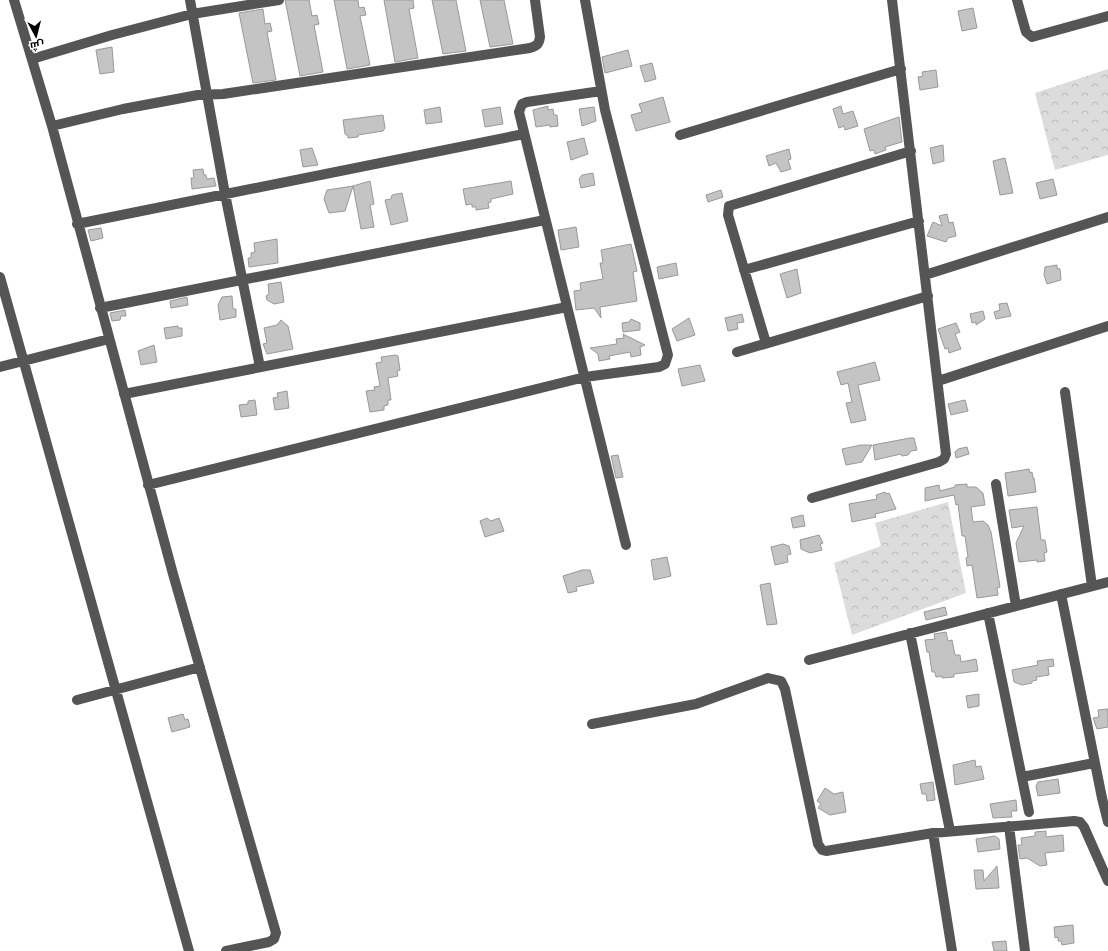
<svg xmlns="http://www.w3.org/2000/svg" width="1108" height="951" font-family="Overpass,Cairo,sans-serif">
<defs>
<pattern id="forest-crowns" width="20" height="18" patternUnits="userSpaceOnUse"><rect width="20" height="18" fill="#dcdcdc"/><path d="M2 6a3 3 0 1 1 6 0M12 15a3 3 0 1 1 6 0" fill="none" stroke="#bbb"/></pattern>
</defs>
<rect width="100%" height="100%" fill="#fff"/>
<!-- forest -->
<path fill="url(#forest-crowns)" d="M1108,69v86l-53,15 -20,-77z
M948,502l18,91 -114,42 -18,-72 47,-17 -6,-23z"/>
<!-- building -->
<path fill="#c4c4c4" stroke="#999" d="M285,0h24l3,16 5,-1 2,9 -5,1 9,47 -23,4z
M334,0h24l1,8 5,-1 2,8 -6,1 10,49 -23,4z
M384,0h29l1,8 -5,1 9,49 -23,4z
M432,0h24l10,51 -23,3z
M480,0h24l9,44 -23,3z
M973,8l4,20 -15,3 -4,-20z
M263,9l2,15 5,-1 2,8 -5,1 9,48 -23,3 -14,-70z
M112,47l2,25 -14,2 -4,-24z
M628,50l4,16 -27,7 -3,-16z
M652,63l4,16 -11,3 -5,-16z
M936,70l2,17 -18,3 -2,-13 5,-1 -1,-4z
M663,97l7,25 -34,9 -5,-16 11,-3 -3,-8z
M548,106v4l5,-1 1,6h3l1,11 -8,1v-2l-14,2 -3,-17z
M841,106l2,8 10,-3 5,15 -13,4 -1,-4 -5,2 -6,-19z
M440,107l2,15 -16,2 -2,-14z
M500,107l3,17 -18,3 -3,-17z
M594,107l2,14 -14,5 -3,-17z
M383,115l2,13 -2,3 -25,4v2l-10,1v-2l-3,-2 -2,-14z
M899,117l3,25 -17,5 1,3 -11,4 -1,-4 -4,1 -6,-22z
M584,138l4,16 -17,6 -4,-18z
M943,145l1,16 -11,3 -3,-16z
M312,148l6,17 -15,2 -3,-17z
M789,149l2,10 -3,1 3,9 -10,3 -5,-9 -7,3 -3,-10z
M1005,158l8,35 -13,2 -7,-34z
M203,169l1,6h2l1,4 7,-1 2,8 -24,3 -1,-11h3l-1,-8z
M593,173l2,12 -14,3 -2,-9 3,-4z
M1053,179l4,16 -17,4 -4,-16z
M370,181l4,23 -4,1 4,22 -13,2 -8,-43z
M511,181l2,13 -22,5v3l-3,1 1,5 -13,2v-3h-4v-3l-6,1 -3,-16z
M353,186l-8,25 -16,2 -5,-14 3,-9z
M721,190l2,7 -15,5 -2,-7z
M402,193l6,28 -17,4 -6,-25 6,-1 1,-4z
M947,214l2,9 4,-1 3,14 -8,2 -2,4 -19,-6 6,-14 9,4 -3,-10z
M576,227l3,20 -18,3 -3,-20z
M101,228l2,10 -12,3 -3,-11z
M277,239l1,24 -29,4 -1,-9h3v-5l4,-1 -1,-9z
M631,244l6,27 -4,1 4,29 -37,6 1,11 -7,-10 -18,2 -2,-19 7,-1 -1,-7 23,-4 -3,-16h3l-2,-13z
M676,263l2,12 -19,4 -2,-12z
M1057,265v3l3,1 1,11 -14,4 -3,-9 1,-8z
M797,269l4,24 -14,5 -7,-24z
M281,282l3,20 -10,2 -7,-4 -1,-4 3,-2 -1,-10z
M232,296l1,13h3v8l-16,3 -2,-15 4,-8z
M187,297l1,8 -17,3 -1,-7z
M1007,303l4,13 -15,3 -2,-7 6,-2 -1,-6z
M125,310l1,6h-5l-1,4 -8,1 -2,-8z
M983,311l2,8 -9,6v-3l-4,1 -2,-9z
M742,314l2,8 -7,1 1,6 -10,2 -3,-13z
M689,318l6,17 -18,6 -5,-12z
M631,319l9,4v7l-17,2 -1,-9 7,-1z
M281,320l7,6 5,23 -26,5 -4,-10 4,-1 -3,-15 13,-3z
M956,323l4,9 -5,2 6,15 -12,4 -1,-5 -3,1 -7,-20z
M178,326v2h4v8l-16,3 -2,-11z
M623,334l22,11 -5,2 1,8 -10,2 -1,-5 -21,4 1,3 -11,2 -1,-7 -8,-6 27,-4 -1,-5 8,-1z
M154,345l3,17 -16,3 -3,-14z
M396,355l2,1 2,14 -3,1 1,5 -10,2 3,22h-3v5l-4,1v4l-14,2 -4,-21 9,-1 -1,-3 6,-1 -4,-23 6,-1 -1,-5z
M875,362l5,18 -22,5 8,35 -15,3 -5,-20 6,-1 -4,-19 -7,2 -4,-13z
M700,365l5,16 -23,5 -4,-17z
M287,391l2,17 -14,2 -2,-12 5,-1 -1,-4z
M255,400l2,15 -16,2 -2,-12 9,-1v-3z
M965,400l3,11 -17,4 -3,-11z
M910,438h4l3,12 -6,1 -3,4 -6,1 -1,-2 -26,6 -2,-15z
M861,445h11l-10,17 -16,3 -4,-16z
M967,447l2,7 -13,4 -1,-6 3,-3z
M618,455l5,22 -7,1 -5,-22z
M1029,469l1,4 2,-1 1,6h1l2,14 -28,4 -3,-23z
M967,484v3h9l7,6 2,12 -14,2 2,15 10,-1 5,4 3,7 9,55 -3,1 1,7 -21,3 -5,-33 -5,1 -1,-8 2,-1 -3,-21h-3l-4,-32 -2,1 -2,-10 -29,6v-13l14,-3 1,6 15,-4v-2z
M885,492l1,2 3,-1 7,16 -21,5 1,3 -24,5 -3,-18 28,-5 -1,-4z
M1037,507l4,33h4l2,12 -3,1 1,8 -8,1v-2l-18,2 -3,-19 8,-17 -12,2 -3,-18z
M803,515l2,11 -12,2 -2,-10z
M487,518l4,3 8,-3 5,13 -19,6 -5,-16z
M819,535l4,8 -3,1 2,6 -12,3 -9,-4 -1,-9z
M783,544l6,2 2,8 -4,1 1,7 -13,3 -4,-18z
M667,557l4,19 -17,4 -3,-20z
M582,570h8l4,13 -18,4 1,4 -9,2 -5,-17z
M770,583l7,41 -10,1 -7,-40z
M945,607l2,8 -21,5 -2,-8z
M946,632l2,9 4,-1 3,15h5l1,7 15,-3 2,12 -24,3v3l-12,1v-2l-6,1 -1,-5h-3l-3,-20h-2l-2,-12 10,-1 -1,-5z
M1053,659l1,7 -6,1 1,8 -13,2 1,3 -5,1v2l-10,2 -8,-3 -2,-12 26,-5 -1,-4z
M979,694v12l-11,2 -2,-12z
M1108,709v18l-11,2 -4,-11 6,-1 -1,-7z
M183,714l2,6 3,-1 2,8 -18,5 -4,-14z
M975,760l1,7 5,-1 3,13 -29,6 -2,-20z
M1058,779l2,14 -22,3 -2,-10 2,-4z
M933,782l2,18 -8,1 -1,-7h-4l-2,-10z
M825,788l9,6 9,-2 3,20 -16,3 -12,-7 3,-4 -4,-3z
M1016,800l1,11h-6l1,6 -19,1 -3,-14z
M1046,831v6l17,-2 1,16 -19,2 2,12 -7,1 -13,-8 -7,1 -2,-14h4l-1,-7 14,-2v-4z
M995,836l4,3 1,10 -22,3 -2,-13z
M997,866l2,22 -23,1 -2,-19h9l1,11z
M1073,925l1,18 -12,2 -1,-4h-3v-4l-3,1 -1,-11z
M1006,941l1,10h-13l-2,-9z"/>
<g fill="none" stroke-linecap="round" stroke-linejoin="round">
<!-- minor -->
<path stroke="#555" stroke-width="10" d="M14,0l38,126 121,448 103,359 -2,6 -5,3 -43,9
M190,0l35,194 35,173
M1017,0l9,32 6,5 76,-21
M32,59l80,-24 80,-21 87,-14
M601,91l-74,11 -5,2 -3,8 107,433
M52,126l71,-17 75,-14 25,-1 307,-46c7,-2 9,-4 10,-11l-5,-37
M680,135l221,-66
M77,224l447,-90
M744,270l175,-49
M925,275l183,-58
M0,277l189,674
M100,308l445,-88
M766,343l-38,-128 1,-9 182,-55
M737,352l191,-56
M0,367l109,-28
M938,381l170,-55
M1065,392l27,194
M124,394l443,-87
M996,484l20,122
M148,485l437,-108 74,-10 6,-3 3,-9 -63,-245 -20,-110
M812,498l127,-36 5,-3 2,-5 -54,-454
M1061,594l41,204 6,24
M988,613l41,199
M910,633l40,198
M809,660l299,-78
M77,700l123,-33
M592,724l104,-20 72,-26 13,3 4,8 33,155 4,6 4,1 107,-18 141,-12 6,1 4,5 24,54
M1022,777l72,-14
M1009,826l16,125
M933,833l19,118"/>
</g>
<!-- north arrow -->
<g transform="translate(36 36) rotate(173)" stroke="#ffffff" stroke-width="3" paint-order="stroke">
<path d="M0-3L7 15L0 10L-7 15Z" fill="#000000"/>
<text y="-6" font-size="11" font-weight="bold" text-anchor="middle" fill="#000000">ش</text>
</g>
</svg>
